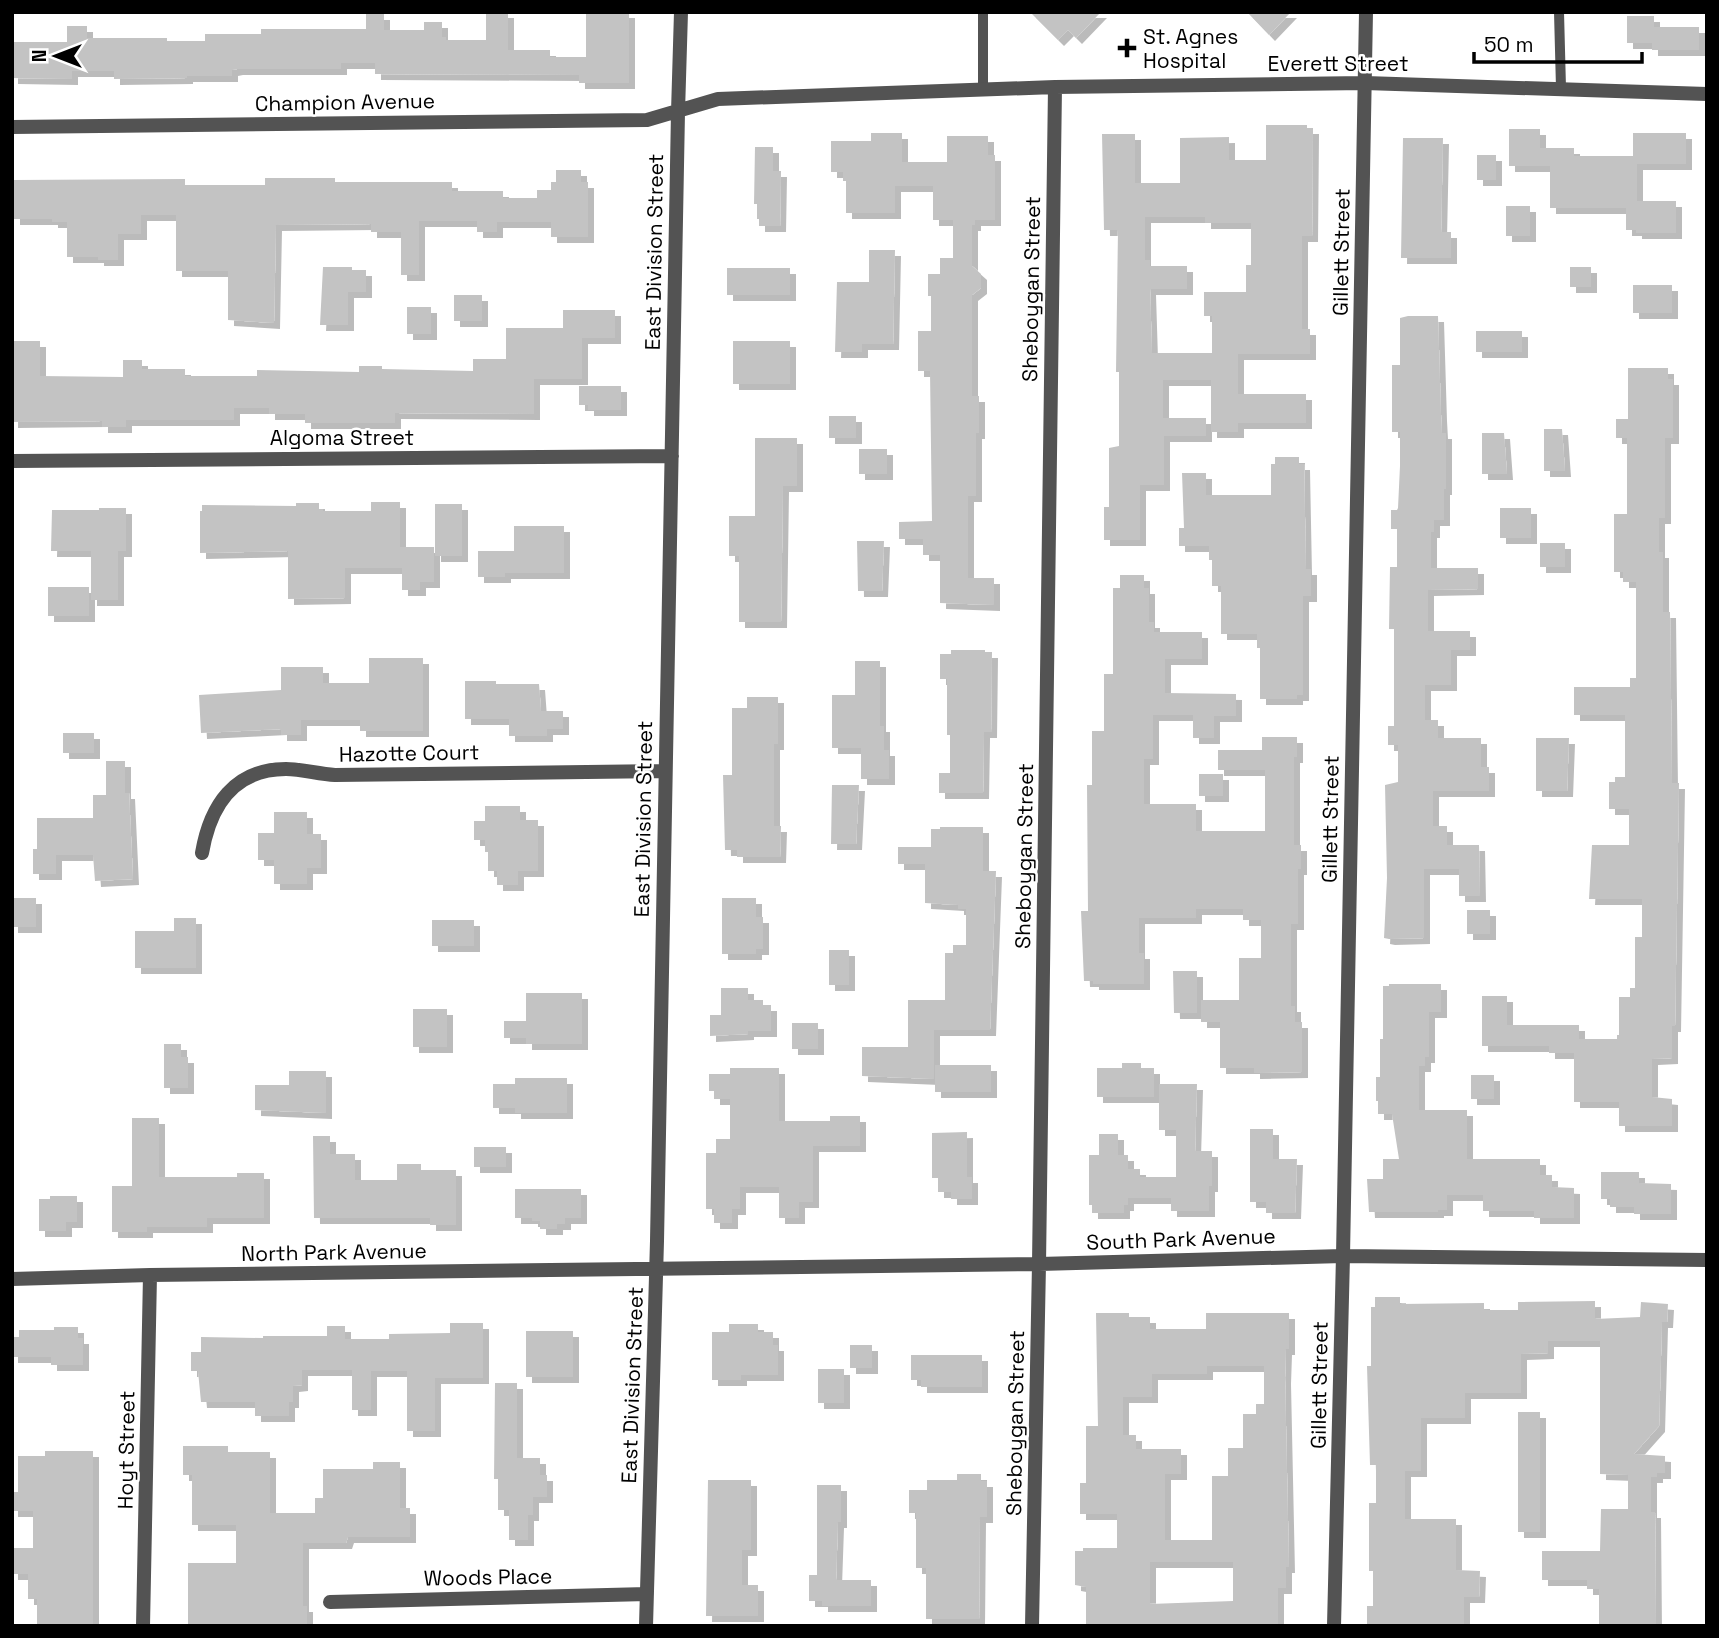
<svg xmlns="http://www.w3.org/2000/svg" width="1719" height="1638" font-family="'Space Grotesk',sans-serif">
<defs>
<filter id="shadow"><feDropShadow dx="6" dy="6" stdDeviation="0" flood-color="#0004"/></filter>
</defs>
<rect width="100%" height="100%" fill="#fff"/>
<!-- building -->
<path fill="#c3c3c3" fill-rule="evenodd" filter="url(#shadow)" d="M486,12h22v38h42v7h36v-45h43v71h-50v-8l-204,-1v-11h-34v6h-104l-5,1v6h-45v2l-73,1v-8h-42v8l-60,-1v-36h55v-16h20v12h80v3h38v-7h56v-5h105v-15h18v16h40v-8h18v15h4v3h40z
M1030,12h71l-25,26 -8,-8 -10,10z
M1247,12h44l-22,23z
M1627,16h27v11h45v23h-47v-7h-25z
M1266,125h41v3h6l-1,108h-10v93h8v25h-72v40h68v29h-68v9h-27v-52h-48v38h43v18h-42v49h-24v55h-36v-33h5v-59l10,-2v-74h-3l2,-142h-14l-2,-96h33v49h45v-45l49,-1v23h37zM1145,217h60v6h46v42h-5v27h-42v24h8v37h-60l-2,-64h37v-23h-37v-6h-5z
M1509,129h31v19h34v8h59v-23h53v31h-49v37h39v32h-40v-3h-10v-22h-76v-42h-41z
M871,133h31v29h45v-26h41v19h7v65h-20v5h-3v41l9,8v14l-9,7v101h7v37h-3v63h-8v82h26v27l-54,-2v-48h-17v-16h-24v-17l33,-1 -2,-150h-12v-40h13v-35h-3v-22h12v-16h13v-38h-20v-34h-38v27h-49v-32h-3v-9h-12v-31h40z
M1403,138h40l-2,94h10v26h-50z
M755,147h18v24h8l-1,55h-21v-7h-2v-15h-3z
M1477,155h19v25h-19z
M556,170h25v12h7v55h-37v-15h-54v10h-20v-11h-58v54h-18v-43h-30v-8l-95,1 -2,98 -46,-3v-49h-52v-56h-35v19h-23v26h-20v-3h-31v-35h-15v-3h-38v-39l171,-1v6h80v-7h70v4h117v9h51v7h34v-8h14v-8h5z
M1506,206h24v30h-24z
M869,250h26l-2,94h-31v8h-27l2,-70h32z
M323,267h29v3h14v22h-18v33h-28z
M1570,267h21v20h-21z
M727,268h63v27h-63z
M1633,285h39v28h-39z
M454,295h28v26h-28z
M407,307h24v27h-24z
M563,310h52v28h-33v41h-48v35l-139,-1v10h-90v-9h-36v-6h-35v12h-108v7h-24v-6l-90,1 1,-81h27v35l83,1v-17h19v9h43v7h72v-6l102,2v-6h23v3l91,2v-12h33v-31h57z
M1408,316h30l3,99 1,18h4v56h-2v31h-10v12h-3v36h47v21l-50,1v41h42v19h-19v35h-26v35h13v18h43v29h8v24h-56v35h14v19h32l1,51h-21v-27h-35v69l-35,1 -5,-1 3,-60 -2,-93 13,-3v-37h-10v-19h6v-97h-5l1,-62h7v-38h-6v-19h6l1,-2 2,-42v-34h-8v-67h8v-47z
M1476,331h46v21h-46z
M733,341h57v43h-57z
M1628,368h40v11h5v59h-8v80h-6v34h4v60h7l2,171h7l-4,243h-3v32l-20,1v38l20,2v27h-53v-24h-45v-49h-25v-7h-67v-50h25v29h72v14h38v-4h2v-38h11v-9h5v-51h7v-38h-53l3,-54h37v-36h-20v-27h6v-5h10v-62h-51v-28h56v-9h6v-96h-13v-10h-9v-58h13v-76h-11v-19h12z
M579,386h42v24h-33v-5h-9z
M829,416h27v22h-27z
M1544,429h18l3,42h-21z
M1482,433h22l3,41h-25z
M755,438h42v48h-14l-2,136h-42v-66h-10v-40h26z
M859,449h28v25h-28z
M1275,457h24v7h5l2,105h5v27h-8v99h-6v4h-37v-51h-3v-14h-36v-48h-9v-26h-3v-14h-30v-18h5l-2,-55h24v22h65v-31h4z
M371,502h29v45h34v35h-14v8h-18v-22h-57v30l-57,1v-48l-88,2v-42h2v-6l94,1v-3h23v6h4v2h48z
M435,504h27v52h-27z
M99,508h27v43h-8v49h-27v-49h-40l1,-41h47z
M1500,508h31v30h-31z
M514,526h50v47h-59v4h-27v-26h36z
M857,541h27l-2,50h-24z
M1540,543h25v24h-25z
M1120,575h24v13h5v34h5v10h48v27h-37v34l71,1v22h-22v22h-21v-23h-40v44h-9v45h52v27h69v-61h-47v-20h44v-13h35v20h-3v88h7v24h-3v55h-7v82h4v16h7v50l-48,1v-5h-34v-46h-19v-22h38v-42h22v-38h-18v-11h-47v9h-57v35h5v31h-51v-3h-9l-3,-70h7l-1,-126h5v-54h12v-57h9v-86h7z
M48,587h41v29h-41z
M951,650h34v2h7l-1,80h-7v3l-1,58h-44v-20h11v-38h-3v-56h-7v-25h11z
M369,658h54v73h-63v-11h-59v15h-20v-6l-80,4 -2,-38 82,-5v-23h42v16h46z
M855,661h25v65h4v24h5v29h-28v-31h-29v-53h23z
M465,681h31v3h43l2,27h22v18h-16v7h-38v-17h-44z
M747,697h31v47h-4v82h7l-1,31h-43v-7h-12l-2,-75h9v-67h15z
M63,733h31v20h-31z
M1536,738h33l-2,53h-31z
M106,761h19v32h4l4,86 -38,2 -2,-26h-37v19h-23v-25h4v-31h56v-23h13z
M1199,774h24v22h-24z
M832,785h27l-3,59h-25z
M485,806h35v14h18v51h-20v14h-21v-14h-9v-19h-3v-12h-11v-19h11z
M274,812h33v22h14v34h-14v16h-33v-24h-16v-27h16z
M940,827h43v44h13l-6,159h-56v49l-72,-3v-29h46v-47h37v-47h8v-8h13v-36h-8v-4l-33,-2v-39h-27v-17h33v-18h9z
M12,898h24v29h-24z
M722,898h34v19h7v32h-7v5h-34z
M1467,910h23v24h-23z
M174,918h22v50h-61v-37h39z
M432,920h42v26h-42z
M829,950h20v35h-20z
M1173,971h24v42h-23z
M1389,984h52v28h-12v45h-4v9h-6v44h48v49h73v16h12v12l22,1v30h-40v-7h-51v-16h-36v15h-9v2h-69l-2,-33h16v-20h16l-7,-45h-14v-13h-2v-24h4v-38h3v-53h6z
M721,988h27v12h15v5h8v26h-23v3l-38,2v-21h11z
M526,993h56v51h-56v-6h-22v-17h22z
M413,1009h34v38h-34z
M792,1023h26v26h-26z
M164,1044h17v13h7v31h-24z
M1122,1063h19v5h13v29h-57v-29h25z
M935,1065h56v27h-56z
M730,1068h49v53h51v-5h30v30h-47v56h-14v16h-20v-31h-39v22h-8v14h-18v-14h-8v-56h10v-14h14v-40h-16v-8h-5v-17h21z
M289,1071h37v42l-71,-3v-25h34z
M1471,1075h23v24h-23z
M515,1078h52v35h-52v-5h-22v-24h22z
M1159,1084h38l-2,67h17v35h-3v25h-38v-13h-43v7h-4v8h-32v-8h-3v-50h10v-21h19v21h10v14h12v8h36v-47h-17z
M132,1118h27v59h78v-4h27v45h-57v9h-60v5h-35v-46h20z
M1250,1129h23v30h24l-2,54h-29v-11h-16z
M967,1132v45h5v22h-21v-7h-13v-14h-6v-45z
M313,1136h17v18h25v26h42v-16h24v6h35v55h-26v-7h-116z
M474,1147h32v20h-32z
M1601,1172h38v11l32,1v30h-37v-7h-24v-8h-9z
M515,1189h66v29h-16v6h-8v5h-17v-8h-8v-3h-17z
M50,1196h27v26h-11v9h-27v-32h11z
M1375,1297h25v7l84,-1v7h34v-8l77,-1v18l45,-2 1,-15 27,2 -1,18h-5l-3,104 -25,28 31,2v17h-8v4h-6v35h4l1,114h-57v-37h-12v-9h-45v-29h58l1,-42h27v-34l-28,-1v-133h-52v12l-27,1v39h-56v25h-44v53h-16v48h51v51l24,1 -1,26h-15v29h-97v-20h6v-35h-4v-68h7v-38h-6l-3,-99h4v-59h4z
M1096,1313h33v4h21v12h56v-16h83v36h-3l-1,29 4,189h-3v21h-8v38h-192v-39l-11,-2v-34h8v-3h34v-34h-37v-31h6v-57h12zM1207,1366h57v38h-8v10h-13v34h-15v28h-16v64h-47v-66h16v-25h-45v-14h-13v-38h29v-23h55zM1150,1562h83v39l-83,3z
M450,1323h33v55h-48v53h-28v-60h-36v39h-19v-40h-50v15l-9,1v16h-4v14h-34v-14h-54l-3,-31h-7v-19h10v-15l62,1v-2h64v-10h18v13h44v-5l61,-1z
M729,1324h29v8h15v13h5v30h-37v5h-29v-48h17z
M54,1327h24v11h5v27h-32v-8h-39v-20h7v-7h35z
M526,1331h47v46h-47z
M850,1345h22v23h-22z
M911,1355h71v32h-61v-7h-10z
M818,1369h26v34h-26z
M495,1383h22v75h23v17h7v22h-14v18h-5v25h-19v-30h-11v-31h-4z
M1518,1412h22v120h-22z
M183,1446h45v6h42v61h45v-15h8v-29h50v-7h27v46h10v29h-62l-2,6h-43v63h4v20h-119v-63h48v-38h-44v-50h-9z
M45,1451h48v175h-56v-27h-9v-25h-16v-26h21v-37h-21v-19h6v-36h27z
M957,1474h24v7h6v36h-7l-1,102h-53v-51h-10v-55h-7v-23h18v-10h30z
M708,1480h43v70h-9v35h16v31h-52z
M817,1485h24v37h-3l-2,58h35v26h-49v-5h-13v-26h8z"/>
<g fill="none" stroke-linecap="round" stroke-linejoin="round">
<!-- service -->
<path stroke="#535353" stroke-width="10" d="M983,12v77
M1559,12l2,76"/>
<!-- minor -->
<path stroke="#535353" stroke-width="14" d="M12,127l635,-7 71,-21 337,-12 310,-4 342,11
M12,461l660,-5
M202,853c8,-47 32,-84 84,-84 16,0 32,5 49,6l330,-4
M12,1279l138,-4 889,-11 304,-8 364,4
M330,1602l317,-8
M143,1626l7,-351
M646,1626l11,-385 21,-1129 3,-100
M1032,1626l7,-362 16,-1177
M1334,1626l9,-370 23,-1244"/>
</g>
<!-- markers -->
<path fill="#000" stroke="#fff" stroke-width="2.5" d="M1123.5 37.5h7v7h7v7h-7v7h-7v-7h-7v-7h7z"/>
<g text-anchor="middle" dominant-baseline="central" stroke-width="5" stroke-linejoin="round" paint-order="stroke">
<!-- poi labels -->
<g font-size="21" fill="#000" stroke="#fff" text-anchor="start">
<text x="1143" y="36">St. Agnes<tspan x="1143" dy="24">Hospital</tspan></text>
</g>
<!-- street labels -->
<g font-size="21" fill="#000" stroke="#fff">
<text x="1338" y="63">Everett Street</text>
<text transform="translate(345 102) rotate(-1)">Champion Avenue</text>
<text transform="translate(654 252) rotate(-89)">East Division Street</text>
<text transform="translate(1341 252) rotate(-89)">Gillett Street</text>
<text transform="translate(1031 289) rotate(-89)">Sheboygan Street</text>
<text x="342" y="437">Algoma Street</text>
<text transform="translate(409 753) rotate(-1)">Hazotte Court</text>
<text transform="translate(643 819) rotate(-89)">East Division Street</text>
<text transform="translate(1330 819) rotate(-89)">Gillett Street</text>
<text transform="translate(1024 856) rotate(-89)">Sheboygan Street</text>
<text transform="translate(1181 1239) rotate(-2)">South Park Avenue</text>
<text transform="translate(334 1252) rotate(-1)">North Park Avenue</text>
<text transform="translate(632 1385) rotate(-88)">East Division Street</text>
<text transform="translate(1319 1385) rotate(-89)">Gillett Street</text>
<text transform="translate(1015 1423) rotate(-89)">Sheboygan Street</text>
<text transform="translate(126 1450) rotate(-89)">Hoyt Street</text>
<text transform="translate(488 1577) rotate(-1)">Woods Place</text>
</g>
</g>
<!-- border -->
<rect width="1719" height="1638" fill="none" stroke="#000000" stroke-width="28"/>
<!-- north arrow -->
<g transform="translate(56 56) rotate(270)" stroke="#ffffff" stroke-width="5" paint-order="stroke">
<path d="M0-5L12 26L0 18L-12 26Z" fill="#000000"/>
<text y="-10" font-size="19" font-weight="bold" text-anchor="middle" fill="#000000">N</text>
</g>
<!-- scale -->
<path d="M1474 52v10h168v-10" fill="none" stroke="#000000" stroke-width="3.5"/>
<text x="1484" y="52" font-size="21" fill="#000000" stroke="#ffffff" stroke-width="5" paint-order="stroke">50 m</text>
</svg>
